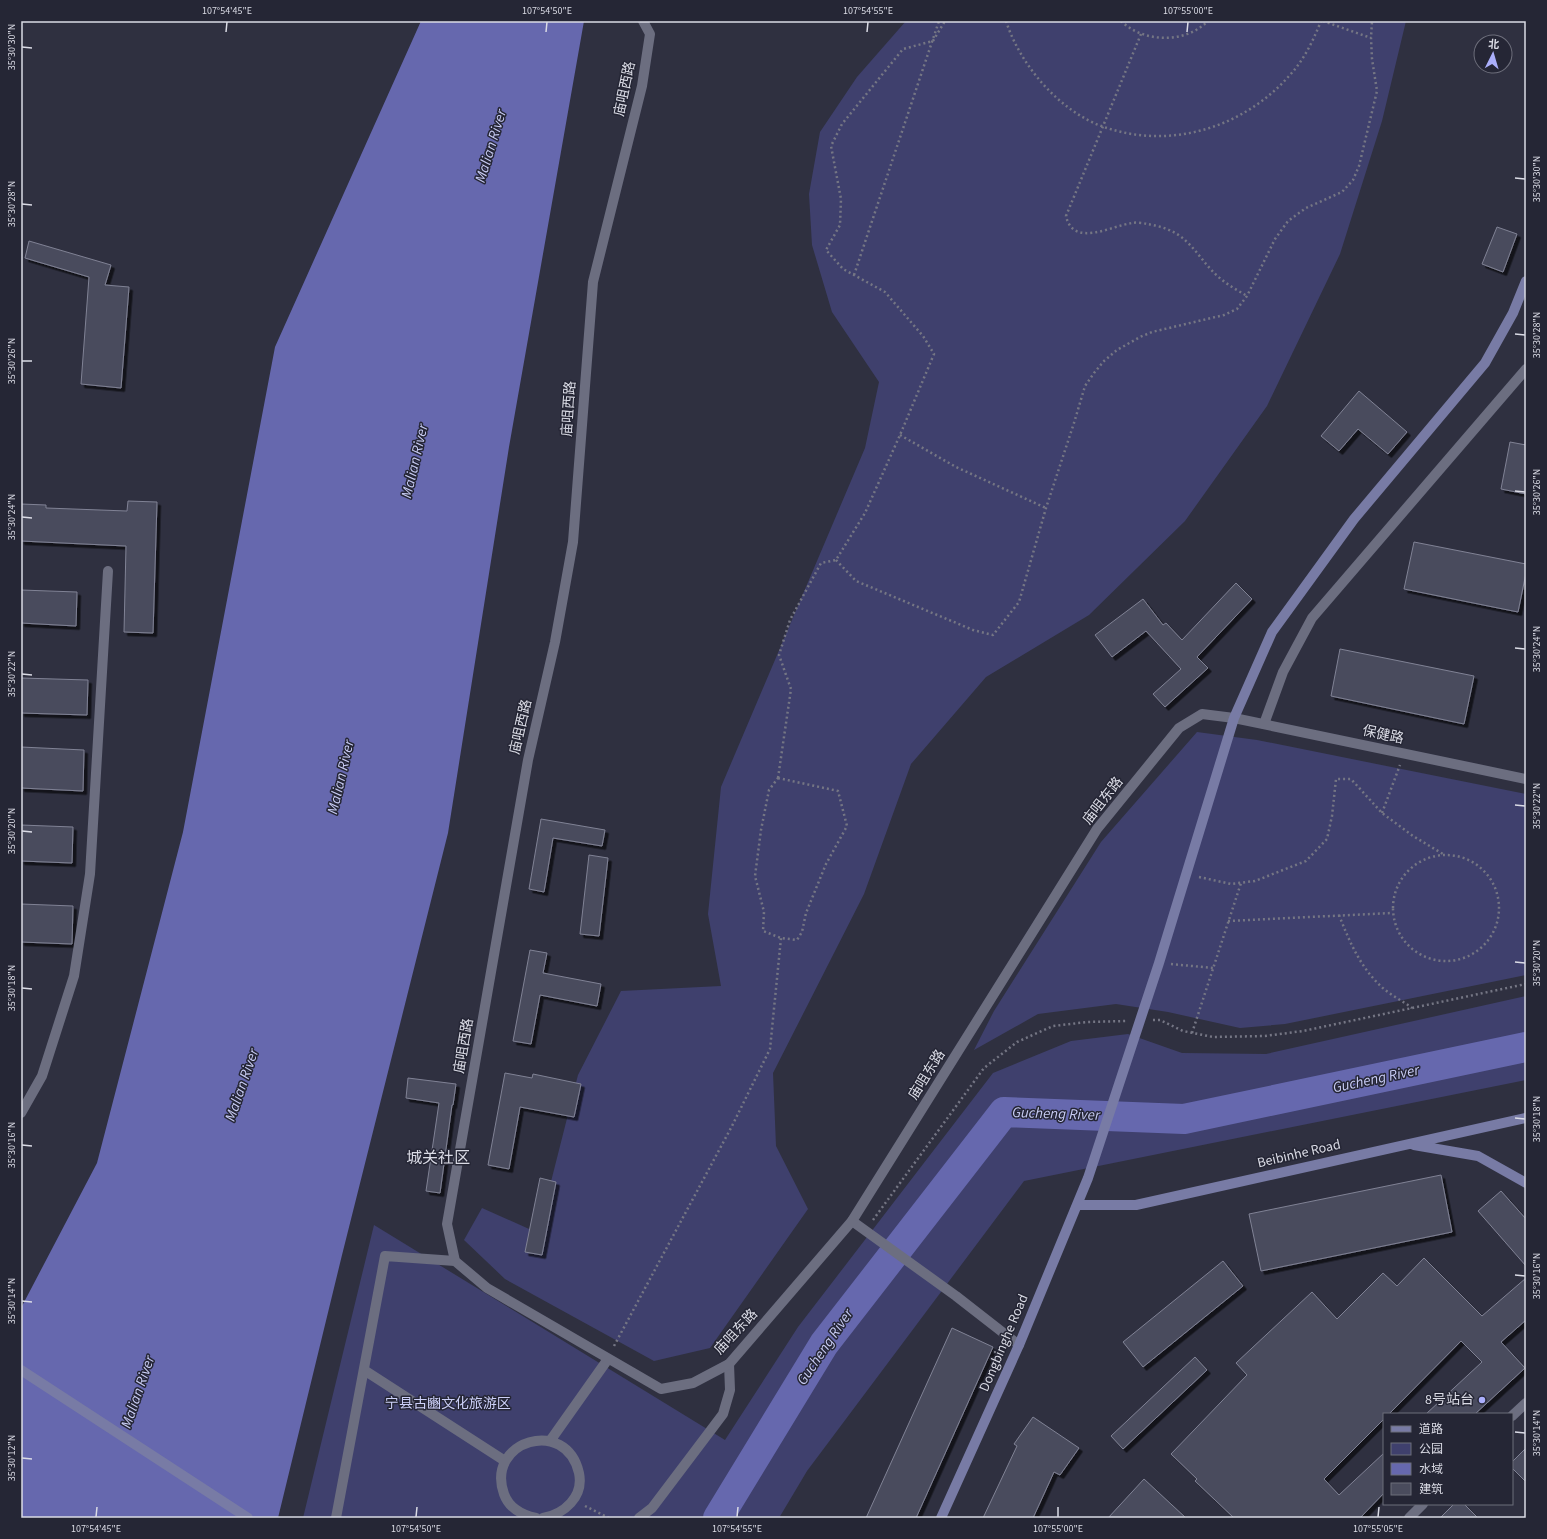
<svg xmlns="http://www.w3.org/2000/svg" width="1547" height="1539" font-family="'Source Sans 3','Noto Sans SC',sans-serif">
<defs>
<filter id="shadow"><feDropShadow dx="3.5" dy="3.5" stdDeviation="0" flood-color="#0009"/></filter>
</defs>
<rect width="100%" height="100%" fill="#2f3040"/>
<!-- green -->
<path fill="#3f406d" d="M906,21h500l-24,100 -42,133 -73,152 -82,115 -96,94 -103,62 -75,87 -47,130 -91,179 3,73 32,63 -98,139 -56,13 -149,-82 -41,-39 18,-32 56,25 40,-158 43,-84 100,-5 -13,-72 13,-127 144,-339 14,-66 -47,-70 -20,-67 -3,-51 11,-62 37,-55z
M1197,732l60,8 269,54v181l-241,49 -45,4 -72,-16 -52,-8 -78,10 -64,36 20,-39 107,-169z
M1526,996v84l-502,101 -217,290 -28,47h-476l71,-293 351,215 73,-113 195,-254 78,-32 57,-7 54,19 84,1z"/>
<!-- water -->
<path fill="#6668ae" d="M421,21h163l-75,426 -61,386 -106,422 -64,263h-257v-210l76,-145 86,-331 92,-485z"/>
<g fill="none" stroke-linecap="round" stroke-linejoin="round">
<!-- river -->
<path stroke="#6668ae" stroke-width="30" d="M718,1518l106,-174 180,-232 180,7 342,-72"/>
</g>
<!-- building -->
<path fill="#4a4c5d" stroke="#808295" filter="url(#shadow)" d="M1497,227l20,7 -14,38 -21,-8z
M29,241l82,24 -6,20 24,2 -8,101 -40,-4 8,-107 -64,-19z
M1359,391l48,41 -19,22 -30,-25 -19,22 -18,-15z
M1510,442l16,3v49l-25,-5z
M128,501l29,1 -4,131 -29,-1 2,-86 -105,-5v-37l25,1v3l81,3z
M1414,542l112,22v9l-8,39 -114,-23z
M1236,583l16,16 -55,58 11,11 -43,39 -12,-13 28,-25 -35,-38 -34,26 -17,-22 48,-36 20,26 3,-2 16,17z
M21,590l56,2 -1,34 -55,-3z
M1340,649l134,27 -10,48 -133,-28z
M21,678l67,2 -1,35 -66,-2z
M21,747l63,3 -1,41 -62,-3z
M541,819l64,11 -3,16 -49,-8 -9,54 -15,-3z
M21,825l52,2 -1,36 -51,-2z
M589,855l19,3 -9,78 -19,-2z
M21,904l52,2 -1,38 -51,-2z
M530,950l17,3 -4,20 58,11 -4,22 -57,-11 -9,49 -18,-3z
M505,1073l27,5 1,-4 48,10 -7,33 -54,-10 -11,62 -21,-4z
M408,1078l48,6 -3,21h-1l-12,88 -14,-2 13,-88 -33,-5z
M1441,1175l11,57 -191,39 -12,-57z
M540,1178l16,4 -14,73 -17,-3z
M1501,1191l25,28v47l-48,-55z
M1424,1258l58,58 44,-38v42l-25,22 24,26 -50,46h-49l56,-52 -21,-21 -72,73h-5v5l-60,60 15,16 45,-42v40l-24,25h-126l-39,-37 2,-2 -26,-25 76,-79 -11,-12 76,-71 25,27 46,-46 14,13z
M1223,1261l20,25 -100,81 -20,-25z
M952,1328l41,19 -77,171h-50z
M1195,1357l12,13 -84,79 -12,-13z
M1033,1417l46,31 -19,27 -6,-3 -21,46h-50l34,-72 -3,-2z
M1526,1448v34l-14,-14v-6z
M1144,1479l42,39h-78z
M1454,1504h10l14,14h-38z"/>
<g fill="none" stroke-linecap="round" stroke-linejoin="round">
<!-- path -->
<path stroke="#757684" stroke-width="2.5" stroke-dasharray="2 3" stroke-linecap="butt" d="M1006,21c14,44 54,91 98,106 66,23 139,1 185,-51 15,-16 24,-35 32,-55
M1121,21c23,22 64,23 87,0
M1323,21l48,17
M1141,34l-75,182c7,32 45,10 66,7 5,-1 11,0 15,1 14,2 29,7 39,17 13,12 21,27 35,38 8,7 18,12 26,17
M854,275l85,-254
M900,435l56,32 90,41
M836,560l20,21 117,49 20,5 26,-33 27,-94 28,-85 11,-37 9,-13 10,-12 13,-11 23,-13 12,-5 72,-17 13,-6 10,-13 28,-57 13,-18 18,-13 36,-16 11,-12 6,-14 18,-75 -5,-32 -1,-21 1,-17
M778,778l13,-89 -12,-34 11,-35 31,-57 15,-3 29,-47 35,-78 34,-81 -11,-18 -38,-44 -42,-23 -17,-19 14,-25 1,-26 -10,-53 11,-22 61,-75 30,-8 12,-20
M778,778l60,13 9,35 -21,38 -20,49 -4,19 -5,8 -16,-2 -18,-7 1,-19 -9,-36 6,-46 8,-40z
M1382,813l18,-48
M1393 908a53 53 0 1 1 106 0a53 53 0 1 1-106 0Z
M1199,877l32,7 24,-3 51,-20 21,-22 5,-23 4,-37h15l31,34 31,23 30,18
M1339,915c11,28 22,54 45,74 8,7 19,12 28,19
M1228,921l164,-8
M1171,964l42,4
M1153,1020h7l23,11 30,6 52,-1 38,-5 223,-47
M1192,1033l49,-150
M873,1220l111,-152 33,-26 36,-16 34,-4 39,-1
M614,1346l118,-220 38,-77 11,-111
M585,1506l24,12"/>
<!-- pedestrian -->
<path stroke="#6c6e80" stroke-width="10" d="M364,1370l141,91
M550,1441l58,-82
M336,1518l49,-262 70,5
M536,1518c-14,-3 -27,-10 -32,-24 -19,-53 62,-78 75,-21 5,24 -15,41 -36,45
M639,1518l13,-10 71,-94 7,-24 -1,-26"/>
<!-- minor -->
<path stroke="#6c6e80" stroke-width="10" d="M1264,724l19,-52 29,-54 214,-249
M21,1113l21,-37 32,-100 16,-102 18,-303
M852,1221l104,75 63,49"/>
<!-- tertiary -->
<path stroke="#6c6e80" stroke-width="10" d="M643,21l7,13 -8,52 -49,196 -20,260 -18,100 -27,118 -81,464 8,37 32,27 174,101 32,-6 36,-19 123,-143 245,-392 82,-101 23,-14 32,4 292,61
M1512,1416l14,-13
M1409,1518l14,-14"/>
<!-- secondary -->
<path stroke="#787ba5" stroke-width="10" d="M1414,1145l64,11 48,27
M1077,1205h59l390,-87
M21,1370l227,148
M941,1518l78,-173 69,-167 71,-215 75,-245 38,-86 82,-113 131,-156 28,-50 13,-32"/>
</g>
<!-- ticks -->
<path fill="none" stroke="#dadbe5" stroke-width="1.5" d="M226,32l1,-10M546,32l1,-10M867,32l1,-10M1187,32l1,-10M22,47l10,1M1515,178l10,1M22,204l10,1M1515,334l10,1M22,361h10M1515,491l10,1M22,517l10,1M1515,648l10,1M22,674l10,1M1515,805l10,1M22,831l10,1M1515,962l10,1M22,988l10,1M1515,1118l10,1M22,1145l10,1M1515,1275l10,1M22,1301l10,1M1515,1432l10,1M22,1458l10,1M96,1517l1,-10M416,1517l1,-10M737,1517l1,-10M1058,1517v-10M1378,1517l1,-10"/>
<!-- markers -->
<circle fill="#abaffb" stroke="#252635" stroke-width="1.5" cx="1482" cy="1400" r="4"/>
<g text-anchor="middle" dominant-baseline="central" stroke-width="3" stroke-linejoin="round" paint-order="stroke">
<!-- street labels -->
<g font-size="14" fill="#dadbe5" stroke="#252635">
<text transform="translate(625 89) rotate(-78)">庙咀西路</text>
<text transform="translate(569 409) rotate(-86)">庙咀西路</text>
<text transform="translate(521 727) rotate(-77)">庙咀西路</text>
<text transform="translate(1383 735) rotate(12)">保健路</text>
<text transform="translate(1103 801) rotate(-52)">庙咀东路</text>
<text transform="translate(464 1046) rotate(-80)">庙咀西路</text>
<text transform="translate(927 1075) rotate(-58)">庙咀东路</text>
<text transform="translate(1299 1154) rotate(-13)">Beibinhe Road</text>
<text transform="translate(736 1332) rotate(-47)">庙咀东路</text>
<text transform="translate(1004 1343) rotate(-67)">Dongbinghe Road</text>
</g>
<!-- poi labels -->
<g font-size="14" fill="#dadbe5" stroke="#252635" text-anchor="end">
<text x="1474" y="1400">8号站台</text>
</g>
<!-- park labels -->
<g font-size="14" fill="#cdd1f9" stroke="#252635">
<text x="448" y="1404">宁县古豳文化旅游区</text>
</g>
<!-- water labels -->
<g font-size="15" font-style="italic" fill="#c8ccf4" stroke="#252635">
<text transform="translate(491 146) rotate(-73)">Malian River</text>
<text transform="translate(415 461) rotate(-77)">Malian River</text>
<text transform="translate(341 777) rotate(-77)">Malian River</text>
<text transform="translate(1376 1079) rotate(-12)">Gucheng River</text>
<text transform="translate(242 1085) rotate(-71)">Malian River</text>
<text transform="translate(1056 1114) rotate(2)">Gucheng River</text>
<text transform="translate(825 1347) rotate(-56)">Gucheng River</text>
<text transform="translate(138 1392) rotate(-71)">Malian River</text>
</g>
<!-- quarter labels -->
<g font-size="16" fill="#dadbe5" stroke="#252635">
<text x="438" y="1158">城关社区</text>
</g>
</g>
<!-- border -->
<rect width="1547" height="1539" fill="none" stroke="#252635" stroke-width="44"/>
<!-- legend -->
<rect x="1383" y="1413" width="130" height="92" fill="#252635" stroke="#6d6e7b"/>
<rect x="1391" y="1426" width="20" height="6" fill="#787ba5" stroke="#6d6e7b"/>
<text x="1419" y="1433" font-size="12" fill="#dadbe5">道路</text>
<rect x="1391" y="1443" width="20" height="12" fill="#3f406d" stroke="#6d6e7b"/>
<text x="1419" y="1453" font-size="12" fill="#dadbe5">公园</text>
<rect x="1391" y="1463" width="20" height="12" fill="#6668ae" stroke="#6d6e7b"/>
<text x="1419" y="1473" font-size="12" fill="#dadbe5">水域</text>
<rect x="1391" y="1483" width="20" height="12" fill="#4a4c5d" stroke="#6d6e7b"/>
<text x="1419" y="1493" font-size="12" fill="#dadbe5">建筑</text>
<!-- north arrow -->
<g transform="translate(1493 54) rotate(5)"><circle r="19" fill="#252635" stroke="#6d6e7b"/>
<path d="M0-3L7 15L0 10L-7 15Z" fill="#abaffb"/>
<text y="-6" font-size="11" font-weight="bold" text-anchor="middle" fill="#dadbe5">北</text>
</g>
<rect x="22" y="22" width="1503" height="1495" fill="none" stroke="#dadbe5" stroke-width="1.5"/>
<g font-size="10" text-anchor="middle" fill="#dadbe5">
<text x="227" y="14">107°54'45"E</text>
<text x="547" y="14">107°54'50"E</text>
<text x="868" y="14">107°54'55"E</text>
<text x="1188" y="14">107°55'00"E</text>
<text transform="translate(11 47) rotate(-90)" y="4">35°30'30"N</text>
<text transform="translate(1536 179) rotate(-90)" y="4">35°30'30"N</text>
<text transform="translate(11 204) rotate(-90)" y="4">35°30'28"N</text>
<text transform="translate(1536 335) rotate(-90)" y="4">35°30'28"N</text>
<text transform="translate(11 361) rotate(-90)" y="4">35°30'26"N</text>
<text transform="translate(1536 492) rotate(-90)" y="4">35°30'26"N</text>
<text transform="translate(11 517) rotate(-90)" y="4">35°30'24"N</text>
<text transform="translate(1536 649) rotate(-90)" y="4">35°30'24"N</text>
<text transform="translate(11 674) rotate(-90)" y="4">35°30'22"N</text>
<text transform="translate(1536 806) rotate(-90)" y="4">35°30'22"N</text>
<text transform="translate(11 831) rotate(-90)" y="4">35°30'20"N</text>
<text transform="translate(1536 963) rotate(-90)" y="4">35°30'20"N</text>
<text transform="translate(11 988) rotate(-90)" y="4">35°30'18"N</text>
<text transform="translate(1536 1119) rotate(-90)" y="4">35°30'18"N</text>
<text transform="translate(11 1145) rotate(-90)" y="4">35°30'16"N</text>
<text transform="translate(1536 1276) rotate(-90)" y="4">35°30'16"N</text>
<text transform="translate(11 1301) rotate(-90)" y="4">35°30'14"N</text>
<text transform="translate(1536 1433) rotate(-90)" y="4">35°30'14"N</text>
<text transform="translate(11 1458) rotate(-90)" y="4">35°30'12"N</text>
<text x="96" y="1532">107°54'45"E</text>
<text x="416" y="1532">107°54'50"E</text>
<text x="737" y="1532">107°54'55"E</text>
<text x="1058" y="1532">107°55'00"E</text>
<text x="1378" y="1532">107°55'05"E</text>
</g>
</svg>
